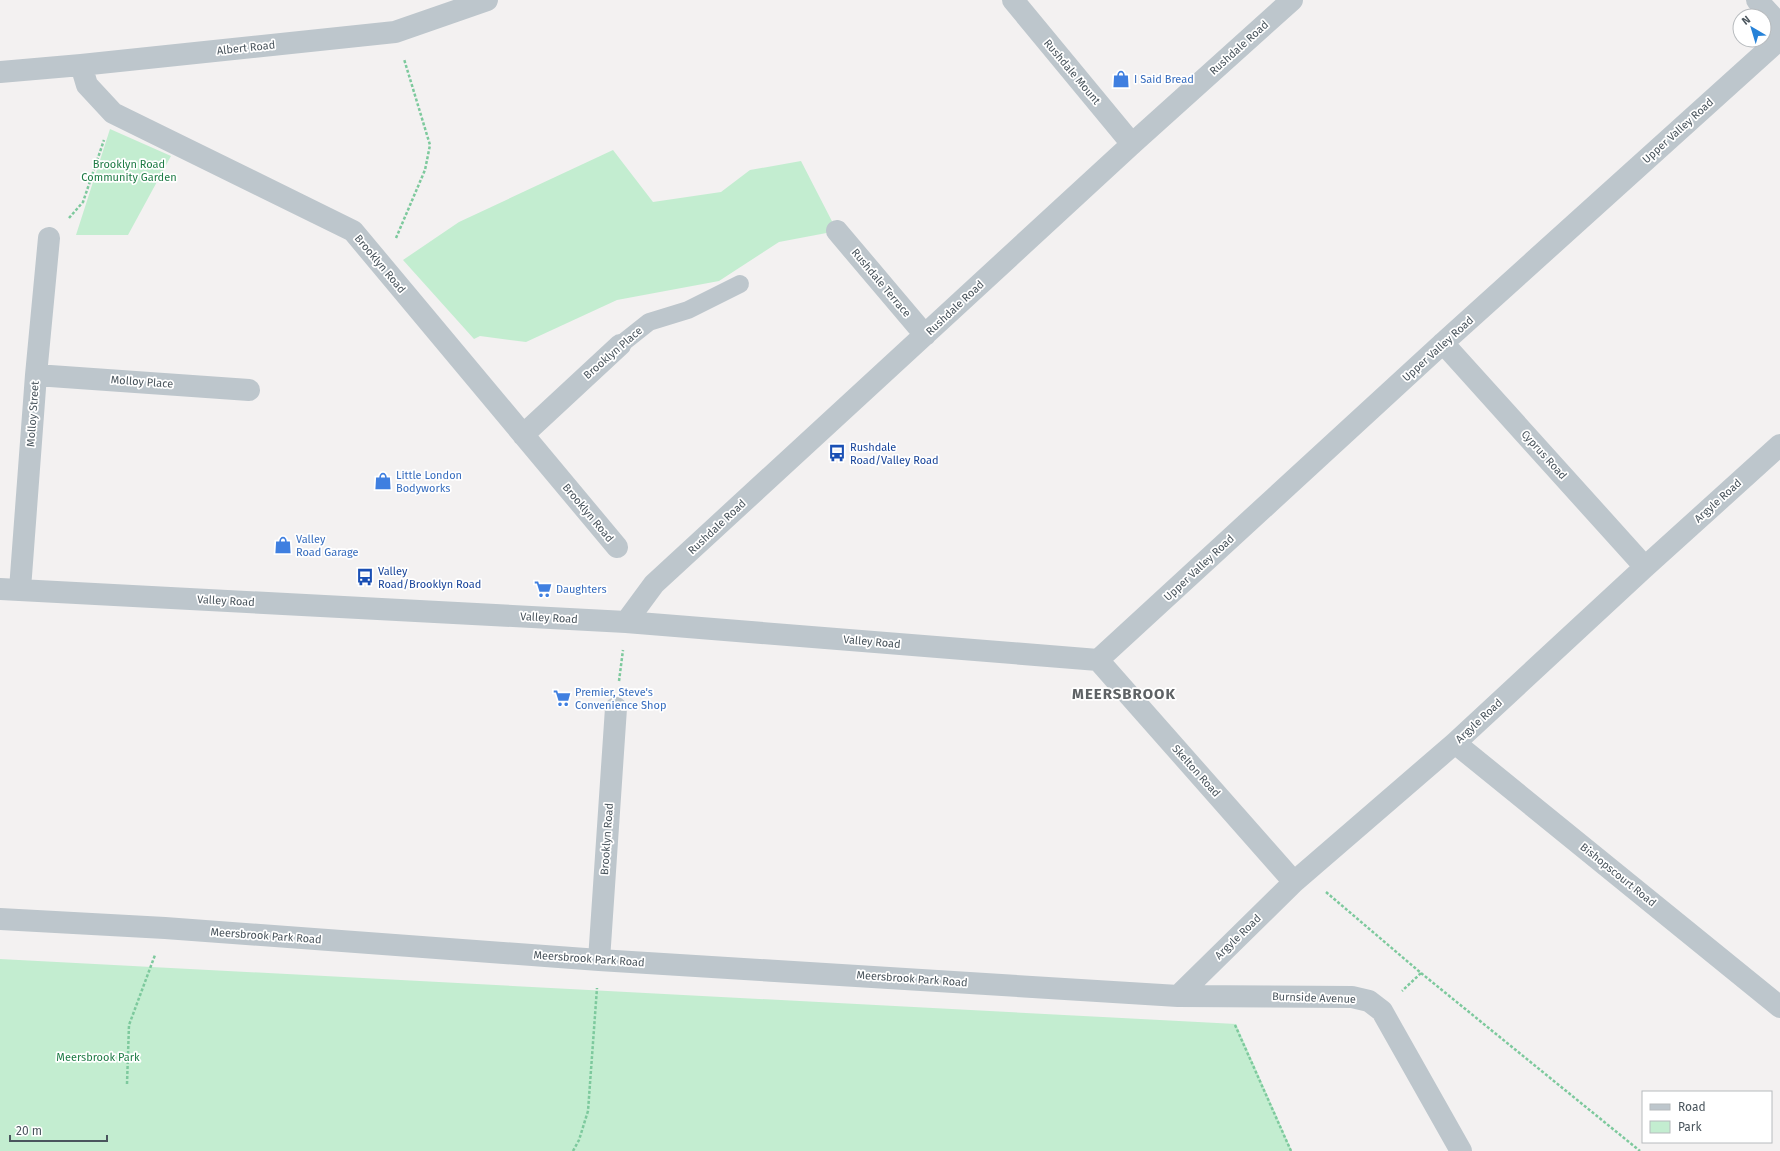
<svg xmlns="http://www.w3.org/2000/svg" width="1780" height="1151" font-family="'Fira Sans',sans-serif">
<rect width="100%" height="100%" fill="#f3f1f1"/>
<!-- green -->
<path fill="#c3edd0" d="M110,129l61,27 -43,79h-52z
M613,150l40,52 68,-10 29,-22 51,-9 36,70 -58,11 -60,39 -102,19 -91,42 -46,-6 -6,3 -71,-79 56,-38z
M0,959l1236,65 56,127h-1292z"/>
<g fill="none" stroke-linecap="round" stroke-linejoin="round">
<!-- path -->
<path stroke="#7dc99d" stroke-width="2.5" stroke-dasharray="3 2" stroke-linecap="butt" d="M69,218l14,-16 21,-62
M396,238l29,-68 5,-25 -26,-86
M619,681l4,-31
M1326,892l95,81 -19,18
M1421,973l219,178
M1235,1025l56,126
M127,1084l2,-59 26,-70
M573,1151l6,-11 9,-29 9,-123"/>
<!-- lane -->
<path stroke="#bdc6cc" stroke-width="18" d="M620,345l29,-23 39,-12 52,-26"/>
<!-- street -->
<path stroke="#bdc6cc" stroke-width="22" d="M1013,0l119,144
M1757,0l23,25
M81,65l6,20 26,28 240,118 264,316
M0,72l81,-7 314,-33 92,-32
M837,231l88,104
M1443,343l202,224
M36,375l213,15
M523,435l97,-90
M0,589l626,33 472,38
M20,589l16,-214 13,-137
M626,622l28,-38 478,-440 160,-144
M1098,660l345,-317 337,-304
M1098,660l196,222
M1455,743l325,264
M0,919l165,9 434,32 579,36 174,1 17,4 13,10 79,140
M599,960l17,-252
M1178,996l116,-114 161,-139 190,-176 135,-122"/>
</g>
<!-- icons -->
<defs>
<g id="shop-bare" transform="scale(1.38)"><path d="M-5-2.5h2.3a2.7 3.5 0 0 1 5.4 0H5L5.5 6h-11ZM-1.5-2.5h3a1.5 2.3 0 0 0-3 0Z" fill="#3f7fe0" stroke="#fff" stroke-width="2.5" paint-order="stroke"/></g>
<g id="bus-bare" transform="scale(1.38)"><path d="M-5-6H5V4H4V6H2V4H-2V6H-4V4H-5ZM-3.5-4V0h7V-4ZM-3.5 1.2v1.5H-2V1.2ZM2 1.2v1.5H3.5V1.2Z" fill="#1a4fb4" stroke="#fff" stroke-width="2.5" paint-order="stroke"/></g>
<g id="supermarket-bare" transform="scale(1.38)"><path d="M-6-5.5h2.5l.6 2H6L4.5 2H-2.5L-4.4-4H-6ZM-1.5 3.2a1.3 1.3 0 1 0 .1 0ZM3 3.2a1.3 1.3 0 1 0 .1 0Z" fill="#3f7fe0" stroke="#fff" stroke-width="2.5" paint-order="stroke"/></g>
</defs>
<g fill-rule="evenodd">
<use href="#shop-bare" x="1121" y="79"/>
<use href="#bus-bare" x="837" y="453"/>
<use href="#shop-bare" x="383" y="481"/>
<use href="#shop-bare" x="283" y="545"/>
<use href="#bus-bare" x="365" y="577"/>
<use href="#supermarket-bare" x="543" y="589"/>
<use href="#supermarket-bare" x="562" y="698"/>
</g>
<g text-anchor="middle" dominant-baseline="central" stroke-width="3.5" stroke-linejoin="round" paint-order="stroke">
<!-- street labels -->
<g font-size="11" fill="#4a555d" stroke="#fff">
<text transform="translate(246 48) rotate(-6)">Albert Road</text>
<text transform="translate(1239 48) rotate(-42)">Rushdale Road</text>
<text transform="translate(1072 72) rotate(50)">Rushdale Mount</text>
<text transform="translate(1678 131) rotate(-42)">Upper Valley Road</text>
<text transform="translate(380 264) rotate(50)">Brooklyn Road</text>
<text transform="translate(881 283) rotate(50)">Rushdale Terrace</text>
<text transform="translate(955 308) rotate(-43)">Rushdale Road</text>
<text transform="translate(1438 349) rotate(-42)">Upper Valley Road</text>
<text transform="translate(613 353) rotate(-41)">Brooklyn Place</text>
<text transform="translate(142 382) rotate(4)">Molloy Place</text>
<text transform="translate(33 414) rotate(-86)">Molloy Street</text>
<text transform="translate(1544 455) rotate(48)">Cyprus Road</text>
<text transform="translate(1718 501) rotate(-42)">Argyle Road</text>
<text transform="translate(588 513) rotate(50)">Brooklyn Road</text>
<text transform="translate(717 527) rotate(-43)">Rushdale Road</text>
<text transform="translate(1199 568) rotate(-43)">Upper Valley Road</text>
<text transform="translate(226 601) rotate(3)">Valley Road</text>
<text transform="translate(549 618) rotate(3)">Valley Road</text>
<text transform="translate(872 642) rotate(5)">Valley Road</text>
<text transform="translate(1479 721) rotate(-43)">Argyle Road</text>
<text transform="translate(1196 771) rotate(48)">Skelton Road</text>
<text transform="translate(607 839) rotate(-86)">Brooklyn Road</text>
<text transform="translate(1618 875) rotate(39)">Bishopscourt Road</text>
<text transform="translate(266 936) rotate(4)">Meersbrook Park Road</text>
<text transform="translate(1238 937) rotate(-44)">Argyle Road</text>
<text transform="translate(589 959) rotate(4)">Meersbrook Park Road</text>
<text transform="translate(912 979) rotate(4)">Meersbrook Park Road</text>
<text transform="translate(1314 998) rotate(2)">Burnside Avenue</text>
</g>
<!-- shop labels -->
<g font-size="11" fill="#366cbe" stroke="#fff" text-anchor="start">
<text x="1134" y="79">I Said Bread</text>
<text x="396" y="475">Little London<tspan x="396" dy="13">Bodyworks</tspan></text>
<text x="296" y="539">Valley<tspan x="296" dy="13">Road Garage</tspan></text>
<text x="556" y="589">Daughters</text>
<text x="575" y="692">Premier, Steve's<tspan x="575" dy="13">Convenience Shop</tspan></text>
</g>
<!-- park labels -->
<g font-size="11" fill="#1e7b45" stroke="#fff">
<text x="129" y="164">Brooklyn Road<tspan x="129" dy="13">Community Garden</tspan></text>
<text x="98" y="1057">Meersbrook Park</text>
</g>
<!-- transit labels -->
<g font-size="11" fill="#164399" stroke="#fff" text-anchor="start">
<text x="850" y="447">Rushdale<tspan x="850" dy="13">Road/Valley Road</tspan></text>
<text x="378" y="571">Valley<tspan x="378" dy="13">Road/Brooklyn Road</tspan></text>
</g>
<!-- district labels -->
<g font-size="15" font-weight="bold" letter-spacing="1" fill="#5e6265" stroke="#fff">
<text x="1124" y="694">MEERSBROOK</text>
</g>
</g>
<!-- legend -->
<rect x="1642" y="1091" width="130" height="52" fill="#ffffff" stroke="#b7bbbe"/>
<rect x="1650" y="1104" width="20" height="6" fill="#bdc6cc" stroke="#b7bbbe"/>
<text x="1678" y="1111" font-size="12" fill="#4a555d">Road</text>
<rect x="1650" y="1121" width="20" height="12" fill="#c3edd0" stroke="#b7bbbe"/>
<text x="1678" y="1131" font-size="12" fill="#4a555d">Park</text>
<!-- north arrow -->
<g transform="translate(1752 28) rotate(322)"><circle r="19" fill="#ffffff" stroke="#b7bbbe"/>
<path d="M0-3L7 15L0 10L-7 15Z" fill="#2682d8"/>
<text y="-6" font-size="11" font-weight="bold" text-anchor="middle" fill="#4a555d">N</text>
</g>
<!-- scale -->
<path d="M10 1135v6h97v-6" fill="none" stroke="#4a555d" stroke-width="2"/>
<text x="16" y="1135" font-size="12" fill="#4a555d" stroke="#ffffff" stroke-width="3" paint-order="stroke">20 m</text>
</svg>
